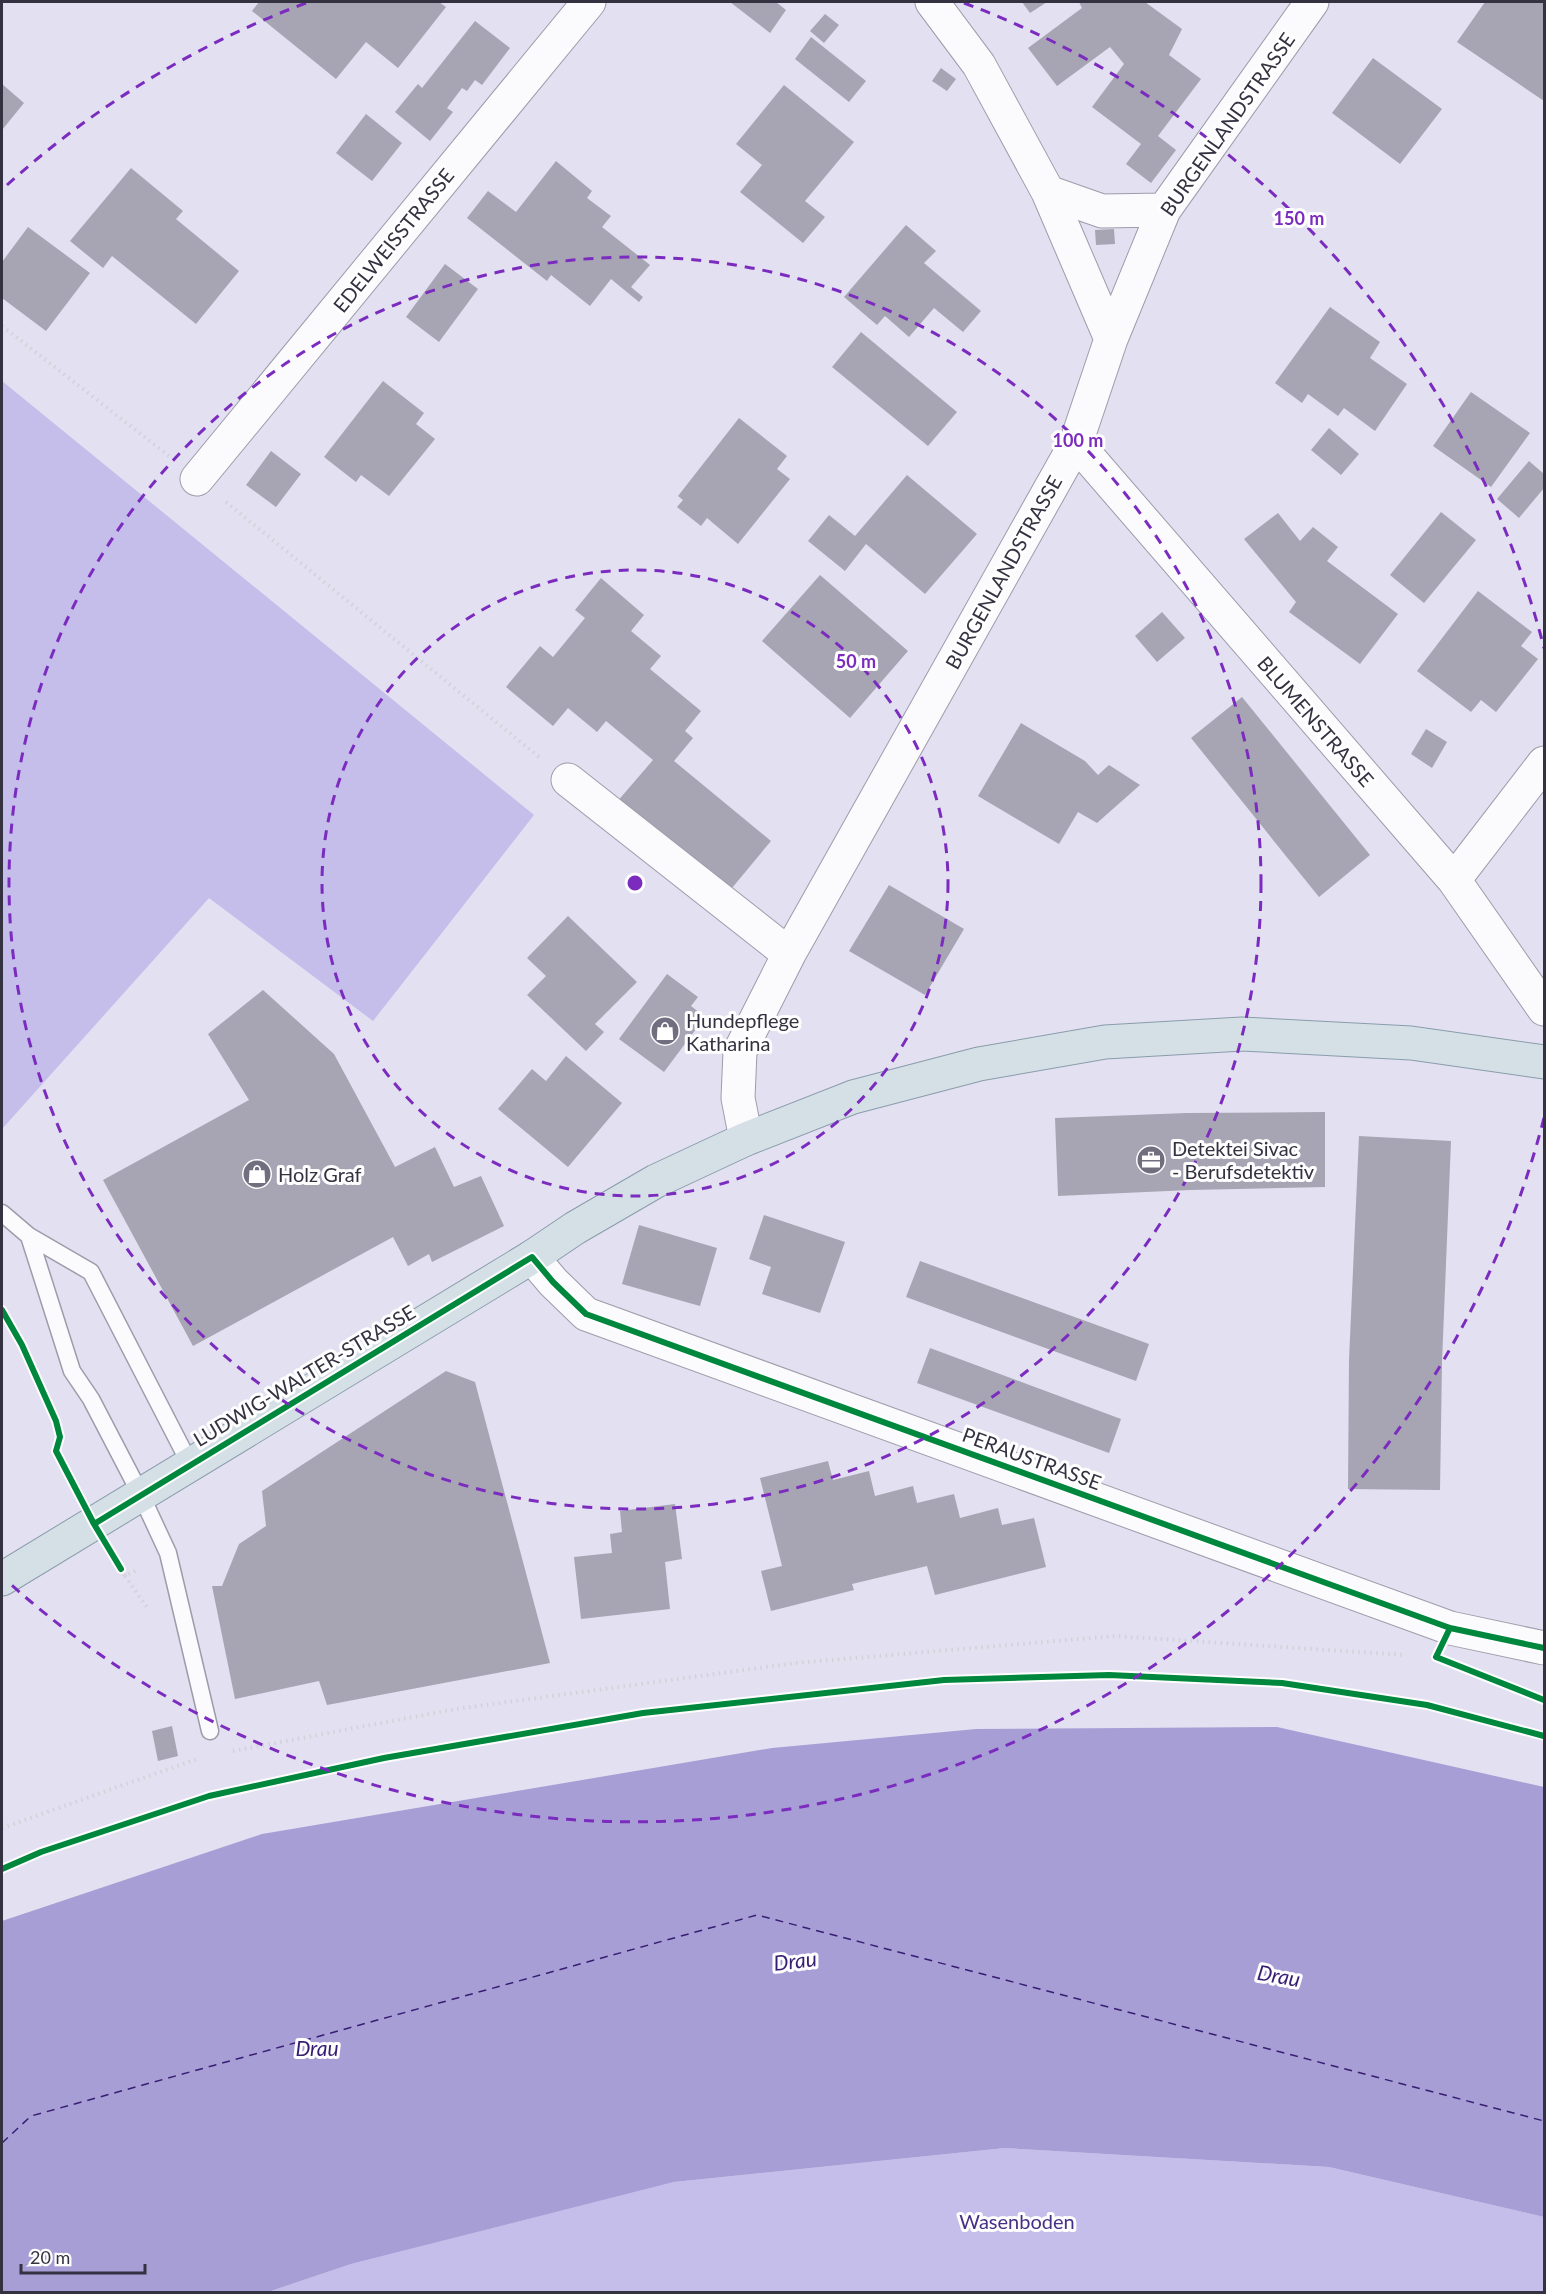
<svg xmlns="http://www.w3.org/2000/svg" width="1546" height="2294" font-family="Lato,sans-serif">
<rect width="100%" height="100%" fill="#e2e0f1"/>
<!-- green -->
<path fill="#c5beeb" d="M2,381l532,434 -161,206 -164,-123 -207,231z
M1005,2148l324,19 215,50v75h-1276l83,-28 323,-82z"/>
<!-- water -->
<path fill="#a79ed6" d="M1277,1727l267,60v430l-215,-50 -324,-19 -331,34 -323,82 -83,28h-266v-371l260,-87 510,-86 204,-19z"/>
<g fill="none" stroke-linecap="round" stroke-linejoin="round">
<!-- ferry -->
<path stroke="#371e73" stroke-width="1.5" stroke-dasharray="8 6" stroke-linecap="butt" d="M2,2143l29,-27 726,-201 787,206"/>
</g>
<!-- building -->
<path fill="#a7a5b4" d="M259,2h180l7,5 -48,61 -32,-26 -30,37 -84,-68z
M730,2h46l10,8 -16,23z
M1022,2h25l-17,11z
M1079,2h66l37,27 -13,26 32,24 -43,57 18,14 -25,33 -25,-19 15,-20 -49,-37 32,-43 -14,-17 -53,39 -29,-38 54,-40z
M1485,2h59v99l-87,-59z
M825,14l14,11 -15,18 -14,-12z
M475,21l35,27 -28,37 -7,-5 -8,11 -5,-3 -15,20 6,4 -23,29 -35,-29 23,-28 4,4z
M811,37l55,44 -17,21 -54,-43z
M1373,58l69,51 -42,55 -68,-51z
M941,68l15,11 -9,12 -15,-10z
M2,84l22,19 -22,27z
M784,85l70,57 -49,59 20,16 -22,26 -63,-51 22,-27 -26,-21z
M366,114l36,29 -30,38 -36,-28z
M556,161l36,30 -5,7 24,18 -9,11 48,38 -19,22 12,10 -4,5 -28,-23 -21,27 -39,-31 -4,6 -80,-63 21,-27 28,21z
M131,168l52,43 -7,8 63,52 -43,53 -84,-68 -9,12 -33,-27z
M906,225l30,26 -12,12 57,48 -18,21 -29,-24 -25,29 -24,-21 -8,9 -33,-28z
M28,227l62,46 -44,58 -44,-33v-36z
M1114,229l1,15 -19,1 -1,-15z
M445,264l33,25 -39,53 -33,-25z
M1330,307l50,35 -10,16 37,26 -32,47 -31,-23 -6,8 -30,-22 -6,9 -27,-20z
M861,332l96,80 -29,34 -96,-79z
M383,381l41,32 -8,11 19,15 -46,57 -28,-21 -5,7 -32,-25z
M1471,392l59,41 -39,54 -58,-41z
M739,418l48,38 -10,13 13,10 -52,65 -31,-26 -6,8 -24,-19 6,-7 -5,-4z
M1329,428l30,26 -18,21 -30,-25z
M271,451l30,23 -25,33 -30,-22z
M1529,461l15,13v14l-25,30 -22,-19z
M907,475l70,59 -52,60 -59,-50 -21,27 -37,-30 21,-26 26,21z
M1441,512l35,28 -52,63 -34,-28z
M1278,513l22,28 13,-14 25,20 -11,14 71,53 -38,50 -71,-52 7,-10 -52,-63z
M820,575l88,76 -58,67 -88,-77z
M601,578l43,37 -13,16 30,25 -11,13 51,42 -16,20 8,7 -19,23 97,80 -44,53 -111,-91 37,-43 -47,-39 -9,11 -29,-24 -15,18 -47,-39 34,-41 13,11 32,-39 -10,-8z
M1478,591l54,41 -11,14 17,13 -42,53 -15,-12 -10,12 -54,-41z
M1162,612l23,26 -28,24 -22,-26z
M1242,697l128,158 -51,42 -128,-159z
M1021,723l64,38 13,14 11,-10 31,20 -43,38 -19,-11 -19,32 -81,-48z
M1426,729l21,13 -15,26 -21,-14z
M889,885l75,44 -39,66 -76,-44z
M568,916l69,66 -42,42 9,8 -18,19 -59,-56 19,-19 -19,-18z
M667,974l31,23 -7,9 14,11 -41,55 -45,-33z
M263,990l71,64 61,113 40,-20 19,40 27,-11 23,50 -72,36 -3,-8 -21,12 -15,-29 -200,109 -90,-166 146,-80 -41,-66z
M566,1056l56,47 -54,64 -70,-58 34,-40 14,12z
M1325,1112v75l-135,3 -132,6 -3,-78 132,-5z
M1359,1136l92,5 -9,221 -2,128 -92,-1 1,-129z
M764,1215l81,27 -25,71 -58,-19 9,-27 -22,-8z
M639,1225l78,23 -17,58 -78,-22z
M920,1261l229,83 -13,37 -230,-84z
M930,1348l191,71 -12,34 -192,-70z
M446,1371l29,11 75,281 -223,42 -8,-24 -84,18 -23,-113h10l17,-42 27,-18 -4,-35z
M828,1461l5,19 36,-9 6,25 38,-10 4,17 37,-9 6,24 38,-10 4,17 32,-7 12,49 -111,28 -8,-29 -75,18 2,6 -83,21 -10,-40 21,-5 -22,-88z
M675,1504l7,55 -17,3 5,47 -89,10 -7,-62 38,-4 -2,-19 12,-2 -2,-21z
M172,1726l6,30 -20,5 -6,-30z"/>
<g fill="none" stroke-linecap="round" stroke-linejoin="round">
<!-- service casing -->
<g stroke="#9d9caa" stroke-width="19">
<path id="service" d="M2,1213l27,23 62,36 99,192
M29,1236l43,135 19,28 50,96 27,58 42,178"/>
</g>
<!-- minor casing -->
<g stroke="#9d9caa" stroke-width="35">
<path id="minor" d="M932,2l47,63 69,127 63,147
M1048,192l54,19 62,-1
M1076,443l378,437 90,129
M197,479l392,-477
M568,780l221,174
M1454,880l90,-117
M746,1139l-8,-41 2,-47 49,-97 287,-511 35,-104 53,-129 148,-208
M532,1257l21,25 33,32 864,314 94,20"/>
</g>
<!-- primary casing -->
<g stroke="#899cab" stroke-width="35">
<path id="primary" d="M2,1579l530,-322 43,-29 81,-47 90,-42 107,-42 126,-33 126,-22 137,-8 169,9 133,19"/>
</g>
<!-- path -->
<path stroke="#d2d2d7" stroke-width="4" stroke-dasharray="1.5 4.5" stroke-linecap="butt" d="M2,326l167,130
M226,502l313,255
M121,1569l4,7 14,-7
M125,1576l24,34
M233,1751l223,-42 340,-46 319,-27 290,19
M2,1828l195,-69"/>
<!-- service -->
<use href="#service" stroke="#fbfafd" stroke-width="16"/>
<!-- minor -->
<use href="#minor" stroke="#fbfafd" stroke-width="33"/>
<!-- primary -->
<use href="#primary" stroke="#d5e0e6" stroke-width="33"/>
<!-- cycleway casing -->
<g stroke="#fefefe" stroke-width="10">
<path id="cycleway" d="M2,1310l20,35 34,76 4,16 -4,14 38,73 27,45
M94,1524l438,-267 21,25 33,32 864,314 94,20
M1450,1628l-14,29 108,43
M2,1869l39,-17 168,-56 175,-38 259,-45 301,-33 165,-5 173,8 145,22 117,31"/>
</g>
<!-- cycleway -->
<use href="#cycleway" stroke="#00873e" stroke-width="6"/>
</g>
<!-- distance rings -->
<g fill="none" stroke="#7b2cbf" stroke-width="3" stroke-dasharray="10 8">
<circle cx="635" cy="883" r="313"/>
<circle cx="635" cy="883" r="626"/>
<path d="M1544 1118A939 939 0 0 1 7 1581M7 185A939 939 0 0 1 306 3M964 3A939 939 0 0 1 1544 648"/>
</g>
<!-- icons -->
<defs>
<g id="shop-disc" transform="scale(1.5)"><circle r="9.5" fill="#716f7f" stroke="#fefefe"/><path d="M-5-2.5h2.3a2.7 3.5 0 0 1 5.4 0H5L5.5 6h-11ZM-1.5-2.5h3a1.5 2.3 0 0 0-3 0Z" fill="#fff"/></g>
<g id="office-disc" transform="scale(1.5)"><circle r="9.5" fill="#716f7f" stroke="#fefefe"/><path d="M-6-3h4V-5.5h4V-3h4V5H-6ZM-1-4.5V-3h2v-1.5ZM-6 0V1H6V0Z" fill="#fff"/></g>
</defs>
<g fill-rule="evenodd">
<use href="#shop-disc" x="665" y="1031"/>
<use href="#office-disc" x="1151" y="1160"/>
<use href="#shop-disc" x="257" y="1174"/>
</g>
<g text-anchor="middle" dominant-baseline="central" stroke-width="6" stroke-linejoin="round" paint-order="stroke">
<!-- street labels -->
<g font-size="20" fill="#343241" stroke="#fefefe">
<text transform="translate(1227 124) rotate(-55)">BURGENLANDSTRASSE</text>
<text transform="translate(393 240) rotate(-51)">EDELWEISSTRASSE</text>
<text transform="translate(1003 572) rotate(-61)">BURGENLANDSTRASSE</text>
<text transform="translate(1316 721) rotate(49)">BLUMENSTRASSE</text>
<text transform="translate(304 1375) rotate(-31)">LUDWIG-WALTER-STRASSE</text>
<text transform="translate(1032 1458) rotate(20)">PERAUSTRASSE</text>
</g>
<!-- poi labels -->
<g font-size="20" fill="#343241" stroke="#fefefe" text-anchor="start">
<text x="686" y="1020">Hundepflege<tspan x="686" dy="23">Katharina</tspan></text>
<text x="1172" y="1148">Detektei Sivac<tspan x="1172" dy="23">- Berufsdetektiv</tspan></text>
<text x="278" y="1174">Holz Graf</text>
</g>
<!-- park labels -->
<g font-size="20" fill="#463085" stroke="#fefefe">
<text x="1017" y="2221">Wasenboden</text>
</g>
<!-- water labels -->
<g font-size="21" font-style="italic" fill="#371e73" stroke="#fefefe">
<text transform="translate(795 1960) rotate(-7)">Drau</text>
<text transform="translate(1279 1975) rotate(10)">Drau</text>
<text x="317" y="2047">Drau</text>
</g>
</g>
<circle cx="635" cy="883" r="9" fill="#7b2cbf" stroke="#fefefe" stroke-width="3"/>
<g font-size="18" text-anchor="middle" font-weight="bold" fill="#7b2cbf" stroke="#fefefe" stroke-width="6" stroke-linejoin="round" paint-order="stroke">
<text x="1299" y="225">150 m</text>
<text x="1078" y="447">100 m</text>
<text x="856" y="668">50 m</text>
</g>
<!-- border -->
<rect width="1546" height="2294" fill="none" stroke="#343241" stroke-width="6"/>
<!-- scale -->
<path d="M21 2264v9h124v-9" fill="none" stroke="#343241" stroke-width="3"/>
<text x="30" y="2264" font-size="18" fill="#343241" stroke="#fefefe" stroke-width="4.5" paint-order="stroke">20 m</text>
</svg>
